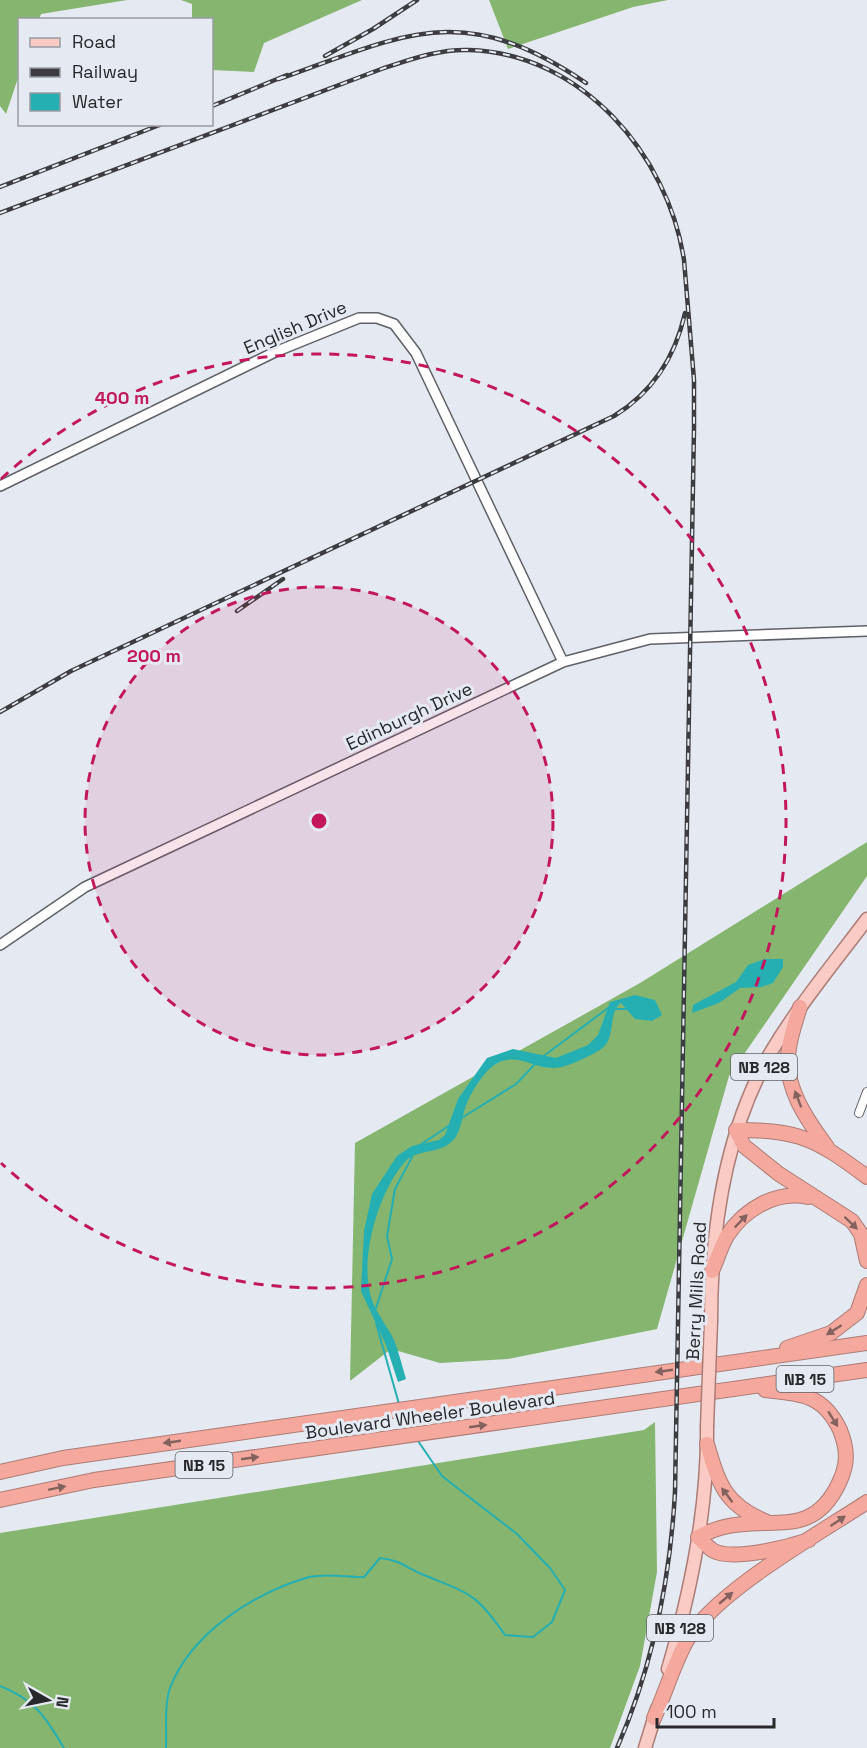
<svg xmlns="http://www.w3.org/2000/svg" width="867" height="1748" font-family="'Space Grotesk',sans-serif">
<rect width="100%" height="100%" fill="#e5eaf2"/>
<!-- forest -->
<path fill="#85b56e" d="M0,0h127l-86,14 -2,5 -19,1 -1,55 -13,39 -6,-8z
M181,0h181l-98,43 -10,29 -42,-2v-50l-20,-1v-15z
M489,0h179l-35,7 -125,42z
M867,842v34l-138,200 -72,253 -149,30 -68,4 -49,-14 -41,32 5,-238 285,-160z
M655,1422l2,150 -17,94 -30,82h-610v-215l644,-103z"/>
<!-- water -->
<path fill="#26afb3" d="M765,959h18v8l-10,16 -12,4 -21,1 -21,15 -27,10 1,-8 43,-23 12,-17z
M635,995l20,5 7,15 -10,6 -17,-2 -14,-16c-14,10 -4,37 -21,47 -12,7 -34,18 -47,18 -21,0 -36,-16 -57,-4 -12,7 -24,27 -29,39 -5,11 -5,25 -12,35 -13,18 -38,9 -51,25 -26,30 -46,98 -32,137 5,14 15,26 22,40 5,12 8,26 12,39l-8,3 -12,-37 -25,-54 3,-60 8,-37 25,-38 15,-10 27,-6 6,-5 13,-36 29,-41 26,-9 43,9 32,-13 10,-10 12,-33z"/>
<g fill="none" stroke-linecap="round" stroke-linejoin="round">
<!-- stream -->
<path stroke="#26afb3" stroke-width="2" d="M614,1009h15
M541,1058l67,-50
M460,1119l56,-35 21,-22
M420,1145l30,-20
M376,1308l16,-49 -5,-23 8,-47 17,-32
M376,1323l23,81
M404,1414l8,16
M0,1686c35,14 45,30 64,62
M166,1748c1,-18 -2,-43 4,-60 21,-55 84,-95 139,-111 16,-4 38,0 55,0l16,-19c20,2 27,10 44,17 46,19 51,17 81,60l28,2 19,-15 13,-32 -15,-22 -33,-34 -75,-58 -26,-38"/>
<!-- minor casing -->
<g stroke="#5d6168" stroke-width="10">
<path id="minor" d="M859,1113l8,-21"/>
</g>
<!-- tertiary casing -->
<g stroke="#5d6168" stroke-width="12">
<path id="tertiary" d="M0,486l275,-134 84,-34h18l17,6 22,29 147,309
M0,945l85,-58 478,-225 87,-23 217,-8"/>
</g>
<!-- primary casing -->
<g stroke="#ad7b75" stroke-width="15">
<path id="primary" d="M711,1321c0,-92 13,-188 60,-269 28,-47 63,-89 96,-133
M668,1669c23,-78 40,-160 39,-242
M645,1748l12,-39"/>
</g>
<!-- motorway casing -->
<g stroke="#ad7b75" stroke-width="16">
<path id="motorway" d="M800,1007c-4,13 -9,27 -11,41 -7,37 18,72 38,99
M867,1177c-51,-38 -67,-47 -131,-47l8,16 35,28 73,47 9,13 6,27
M712,1271c5,-11 9,-25 15,-35 17,-27 50,-46 81,-39
M787,1348l44,-15 26,-20 10,-28
M765,1390c36,4 58,4 75,40 8,20 8,34 -1,53 -27,57 -67,32 -115,44 -9,2 -18,6 -26,10 4,4 9,9 14,13 19,12 76,-3 97,-10
M707,1444c12,41 18,61 60,78
M0,1472l63,-14 804,-115
M0,1500l94,-20 773,-110
M654,1718c11,-24 19,-52 32,-76 28,-50 131,-107 181,-140"/>
</g>
<!-- minor -->
<use href="#minor" stroke="#fff" stroke-width="8"/>
<!-- tertiary -->
<use href="#tertiary" stroke="#fff" stroke-width="9"/>
<!-- primary -->
<use href="#primary" stroke="#f9cbc4" stroke-width="12"/>
<!-- motorway -->
<use href="#motorway" stroke="#f5a89d" stroke-width="14"/>
<!-- rail casing -->
<g stroke="#3b3d40" stroke-width="4.5">
<path id="rail" d="M325,56l48,-27 44,-29
M279,79c129,-46 184,-79 307,4
M212,106l75,-31
M0,187l162,-63
M0,213l384,-145c28,-9 55,-19 85,-18 112,3 199,104 215,210l10,120v49l-19,1063c-5,89 -22,174 -58,256
M237,611l46,-32
M0,712l71,-41 543,-255c39,-24 61,-58 71,-103"/>
</g>
<!-- rail -->
<use href="#rail" stroke="#e5eaf2" stroke-width="2" stroke-dasharray="7" stroke-linecap="butt"/>
<!-- primary-bridge casing -->
<g stroke="#ad7b75" stroke-width="15" stroke-linecap="butt">
<path id="primary-bridge" d="M707,1427l4,-106"/>
</g>
<!-- primary-bridge -->
<use href="#primary-bridge" stroke="#f9cbc4" stroke-width="12"/>
</g>
<!-- one-way arrows -->
<defs><path id="oneway-solid" d="M-6-.8H1V-3.2L6.5 0L1 3.2V.8H-6Z" transform="scale(1.5)"/></defs>
<g fill="#83625e">
<use href="#oneway-solid" transform="translate(798 1099) rotate(-111)"/>
<use href="#oneway-solid" transform="translate(741 1221) rotate(-46)"/>
<use href="#oneway-solid" transform="translate(851 1223) rotate(44)"/>
<use href="#oneway-solid" transform="translate(834 1330) rotate(148)"/>
<use href="#oneway-solid" transform="translate(664 1371) rotate(172)"/>
<use href="#oneway-solid" transform="translate(833 1419) rotate(58)"/>
<use href="#oneway-solid" transform="translate(478 1426) rotate(-8)"/>
<use href="#oneway-solid" transform="translate(172 1442) rotate(172)"/>
<use href="#oneway-solid" transform="translate(250 1458) rotate(-8)"/>
<use href="#oneway-solid" transform="translate(57 1488) rotate(-12)"/>
<use href="#oneway-solid" transform="translate(727 1495) rotate(-127)"/>
<use href="#oneway-solid" transform="translate(838 1521) rotate(-34)"/>
<use href="#oneway-solid" transform="translate(726 1598) rotate(-40)"/>
</g>
<!-- distance rings -->
<circle cx="319" cy="821" r="234" fill="#c2185b" fill-opacity=".12"/>
<g fill="none" stroke="#c2185b" stroke-width="3" stroke-dasharray="10 8">
<circle cx="319" cy="821" r="234"/>
<path d="M1 479A467 467 0 1 1 1 1163"/>
</g>
<g text-anchor="middle" dominant-baseline="central" stroke-width="6" stroke-linejoin="round" paint-order="stroke">
<!-- shield labels -->
<g fill="#e5eaf2" stroke="#5f6267" stroke-width="1.5">
<rect x="731" y="1054" width="66" height="26" rx="4.5"/>
<rect x="776.5" y="1366" width="57" height="26" rx="4.5"/>
<rect x="175.5" y="1452" width="57" height="26" rx="4.5"/>
<rect x="647" y="1615" width="66" height="26" rx="4.5"/>
</g>
<g font-size="16" font-weight="bold" fill="#26282b">
<text x="764" y="1067">NB 128</text>
<text x="805" y="1379">NB 15</text>
<text x="204" y="1465">NB 15</text>
<text x="680" y="1628">NB 128</text>
</g>
<!-- street labels -->
<g font-size="18" fill="#26282b" stroke="#e5eaf2">
<text transform="translate(295 327) rotate(-23)">English Drive</text>
<text transform="translate(409 716) rotate(-25)">Edinburgh Drive</text>
<text transform="translate(696 1291) rotate(-87)">Berry Mills Road</text>
<text transform="translate(430 1415) rotate(-8)">Boulevard Wheeler Boulevard</text>
</g>
</g>
<circle cx="319" cy="821" r="9" fill="#c2185b" stroke="#e5eaf2" stroke-width="3"/>
<g font-size="18" text-anchor="middle" font-weight="bold" fill="#c2185b" stroke="#e5eaf2" stroke-width="6" stroke-linejoin="round" paint-order="stroke">
<text x="122" y="404">400 m</text>
<text x="154" y="662">200 m</text>
</g>
<!-- legend -->
<rect x="18" y="18" width="195" height="108" fill="#e5eaf2" stroke="#999ca2" stroke-width="1.5"/>
<rect x="30" y="38" width="30" height="9" fill="#f9cbc4" stroke="#999ca2" stroke-width="1.5"/>
<text x="72" y="48" font-size="18" fill="#26282b">Road</text>
<rect x="30" y="68" width="30" height="9" fill="#3b3d40" stroke="#999ca2" stroke-width="1.5"/>
<text x="72" y="78" font-size="18" fill="#26282b">Railway</text>
<rect x="30" y="93" width="30" height="18" fill="#26afb3" stroke="#999ca2" stroke-width="1.5"/>
<text x="72" y="108" font-size="18" fill="#26282b">Water</text>
<!-- north arrow -->
<g transform="translate(48 1700) rotate(99)" stroke="#e5eaf2" stroke-width="4.5" paint-order="stroke">
<path d="M0-4.5L10 22L0 15L-10 22Z" fill="#26282b"/>
<text y="-9" font-size="16" font-weight="bold" text-anchor="middle" fill="#26282b">N</text>
</g>
<!-- scale -->
<path d="M657 1718v9h117v-9" fill="none" stroke="#26282b" stroke-width="3"/>
<text x="666" y="1718" font-size="18" fill="#26282b" stroke="#e5eaf2" stroke-width="4.5" paint-order="stroke">100 m</text>
</svg>
